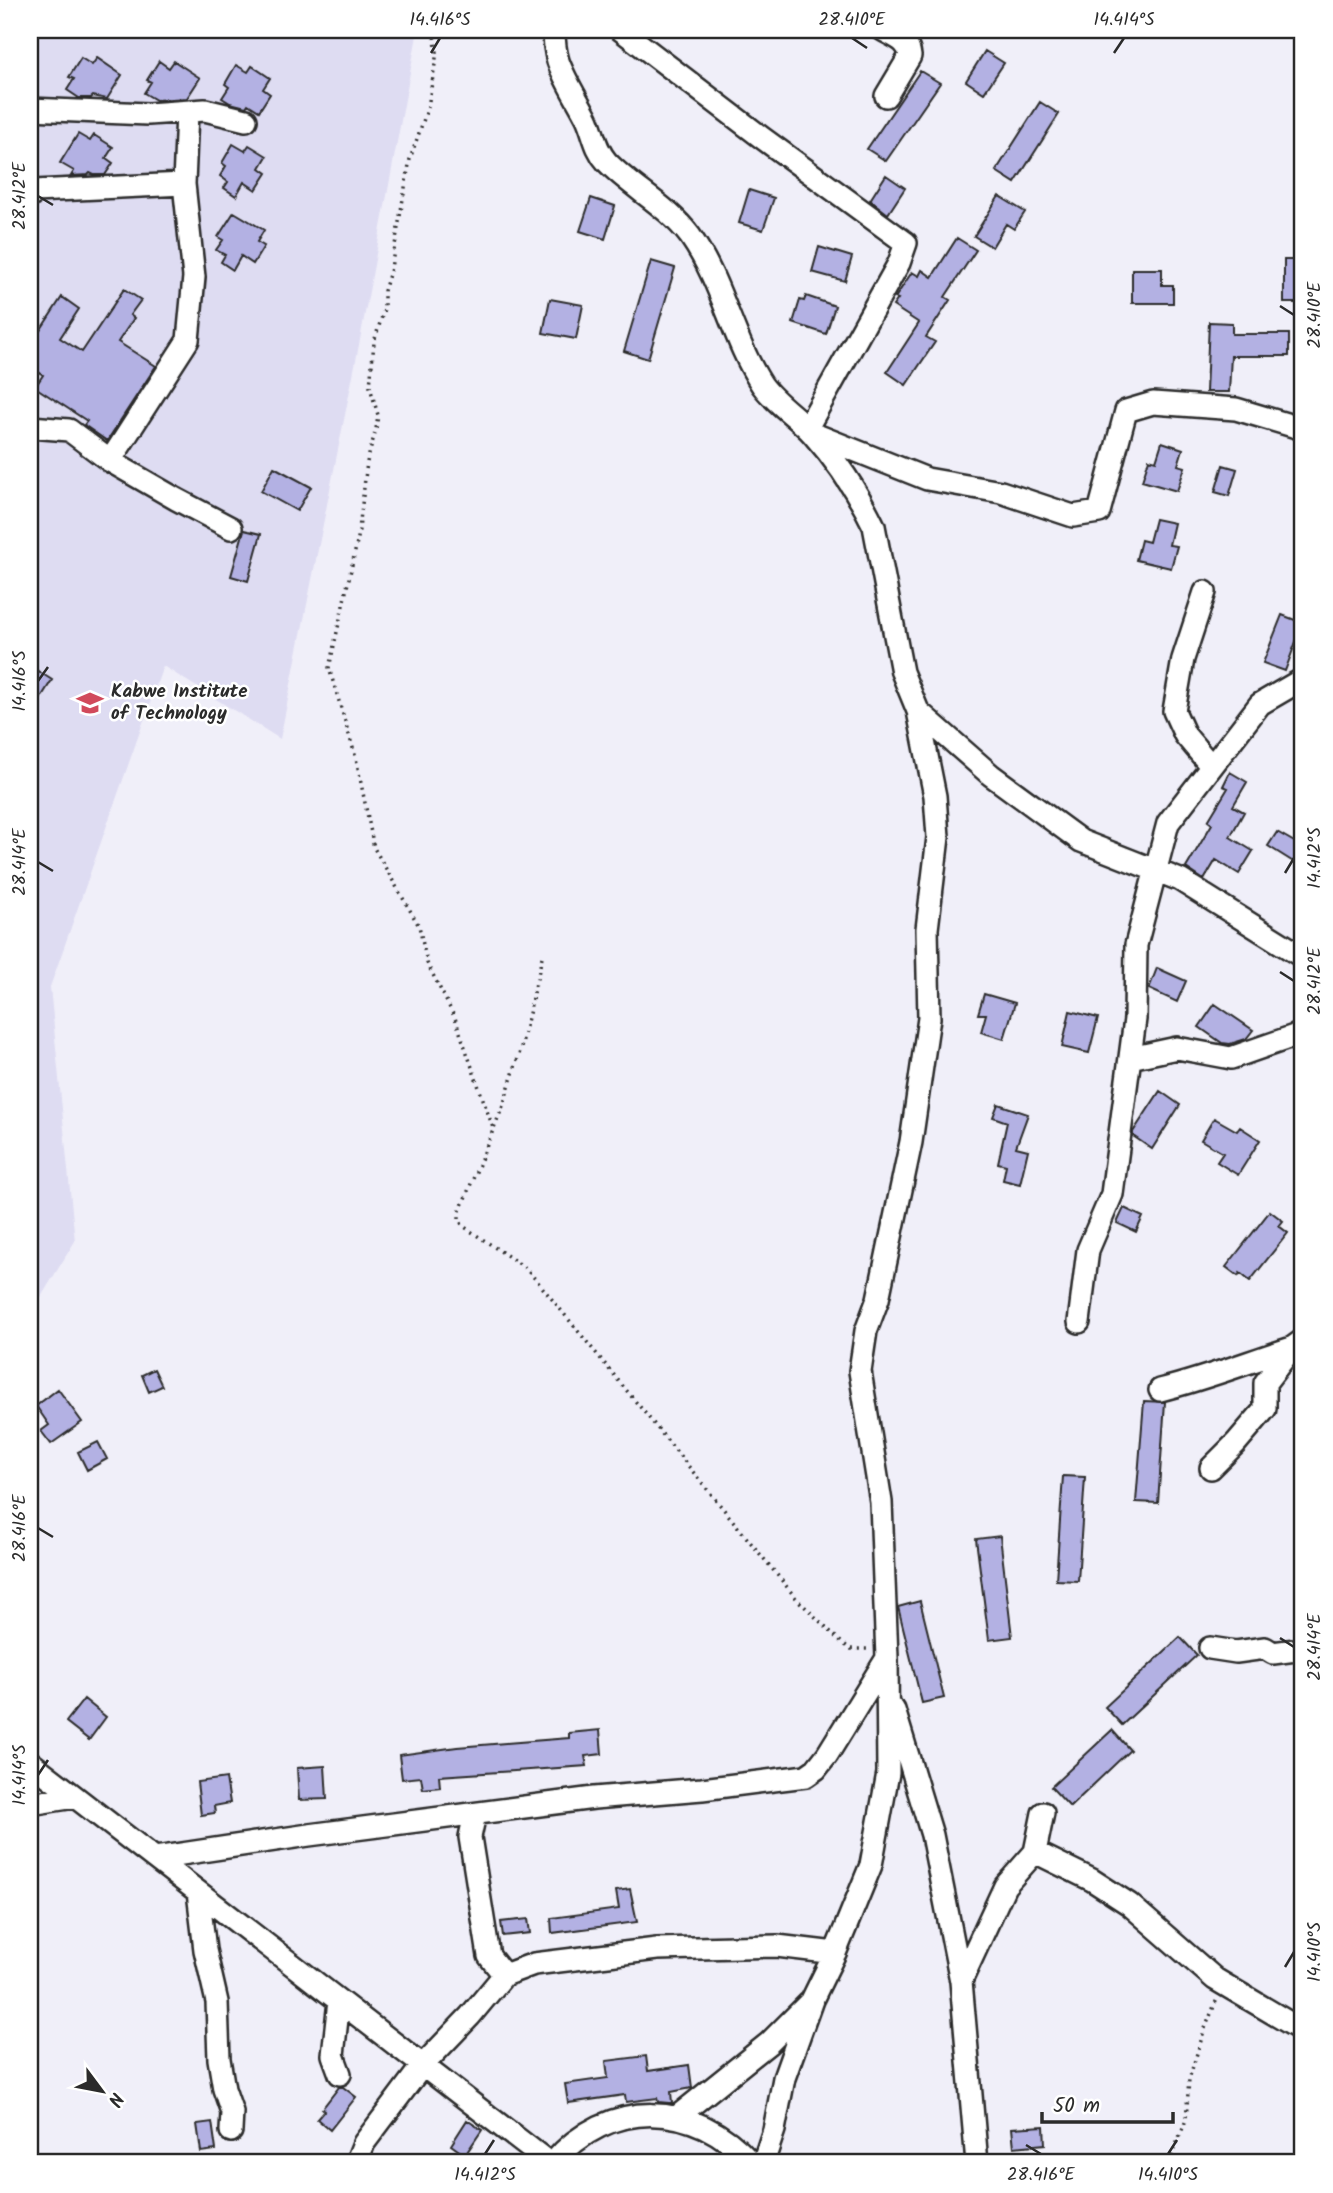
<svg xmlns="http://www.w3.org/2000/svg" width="1333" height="2193" font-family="Kalam,sans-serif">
<rect width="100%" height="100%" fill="#f0eff9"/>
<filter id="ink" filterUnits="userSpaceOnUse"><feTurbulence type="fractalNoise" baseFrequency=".0143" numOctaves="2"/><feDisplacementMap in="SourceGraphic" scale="14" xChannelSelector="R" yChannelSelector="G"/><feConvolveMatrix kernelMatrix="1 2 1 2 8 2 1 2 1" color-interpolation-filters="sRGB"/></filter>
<g filter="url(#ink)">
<!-- built -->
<path fill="#dedcf2" d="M30,30h388l-59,315 -79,394 -117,-73 -113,321 25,254 -45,74z"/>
<!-- building -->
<path fill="#b3b1e3" stroke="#2b2b2b" stroke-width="2" d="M985,51l19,12 -20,30 -18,-12z
M81,58l11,7 5,-7 25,17 -15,24 -14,-3 -2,2h-12l-12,-8 7,-11 -5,-2z
M159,61l10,7 5,-7 26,17 -13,20 -31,2 -12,-7 7,-11 -4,-2z
M236,65l12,7 4,-6 18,12 -7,11 7,5 -11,17 -11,-7 -2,3 -16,-4 -8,-5 7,-11 -4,-3z
M920,71l20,12 -54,78 -19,-12z
M1040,102l19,12 -44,69 -19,-12z
M78,134l12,7 4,-6 19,12 -7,11 7,5 -8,12h-11l-4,-2 -2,2 -17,1 3,-5 -14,-8z
M233,144l12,7 4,-6 18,11 -7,12 7,5 -11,17 -12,-8 -8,14 -12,-8 4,-6 -8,-6 6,-10 -4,-3z
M886,175l19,13 -17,26 -18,-14z
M749,190l25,8 -11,32 -24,-7z
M999,196l26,16 -11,17 -8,-5 -14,23 -18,-11z
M591,198l24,8 -10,33 -25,-8z
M234,212l30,18 -7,12 7,4 -11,18 -12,-8 -8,14 -12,-8 4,-7 -9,-5 7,-10 -5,-3z
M957,238l19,12 -31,47 5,3 -24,37 9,5 -29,43 -19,-13 32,-49 -26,-17 5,-7 -3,-1 17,-26 7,4 3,-6 10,7z
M819,247l33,10 -7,24 -33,-9z
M1284,260h19v43h-19z
M651,261l24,7 -27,91 -24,-8z
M1132,269h30v16h11v18h-41z
M124,289l17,11 -11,15 4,3 -16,24 38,24 -49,75 -23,-16 3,-4 -52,-34 8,-12 -13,-9v-20l32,-49 17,12 -19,29 22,14z
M806,296l29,10 -9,28 -33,-11 7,-23 4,1z
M550,299l33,6 -7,34 -33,-6z
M1209,322l23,1v11h57v22h-58l-2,36h-23z
M1162,442l21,7 -5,16 7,2 -8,24 -35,-10 7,-22 7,2z
M1223,465l14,4 -8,27 -14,-4z
M274,467l37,20 -14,24 -36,-20z
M1155,519l19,4 -5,22 8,1 -6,22 -35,-8 5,-20 8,2z
M244,530l17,4 -13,47 -17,-5z
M1282,615l21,8 -18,48 -22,-8z
M30,666l22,14 -22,35z
M1230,772l17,10 -14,24 11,6 -14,25 23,14 -14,23 -23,-14 -12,20 -18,-12 26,-44 -4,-3 20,-33 -5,-2z
M1277,832l26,15v21l-35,-22z
M1157,968l29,13 -9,21 -28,-13z
M984,994l31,9 -11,36 -23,-7 5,-18h-8z
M1215,1004l38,26 -7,9 -16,5 -8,-1 -23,-16z
M1070,1011l28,7 -9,35 -27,-6z
M1160,1091l20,14 -28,44 -19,-13v-4z
M998,1104l30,10 -12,33 12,3 -8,34 -17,-4 3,-15 -8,-2 9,-41 -14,-5z
M1214,1118l23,13 3,-4 20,13 -22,35 -21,-13 6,-9 -22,-13z
M1124,1208l19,9 -7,15 -19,-9z
M1270,1211l13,10 -4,5 9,7 -38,48 -10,-8 -2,3 -12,-9z
M154,1369l8,17 -13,6 -7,-17z
M58,1389l24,33 -31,22 -10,-13 8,-6 -13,-19z
M1144,1401l21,1 -7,101 -22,-1z
M98,1442l9,17 -20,11 -9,-18z
M1063,1476l22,1 -7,104 -22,-1z
M1000,1536l12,101 -23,3 -13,-101z
M920,1601l24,97 -22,5 -24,-96z
M1180,1637l17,18 -75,70 -17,-18z
M84,1699l22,18 -17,23 -23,-18z
M600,1730l2,24 -17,2 2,10 -148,10 1,11 -17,2 -2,-12 -19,2 -3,-24 58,-8 112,-9v-5z
M1112,1730l18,20 -60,57 -19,-20z
M325,1766l2,33 -28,1 -2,-32z
M226,1778l4,25 -16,3 1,7 -14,2 -4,-33z
M630,1889l7,33 -85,11 -1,-15 68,-9 -3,-18z
M528,1919l2,14 -27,3 -2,-14z
M646,2056l2,15 41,-6 3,23 -21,4 1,11h-3l-11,-1 -1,-4 -31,4 -1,-7 -57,8 -3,-19 43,-6 -2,-17z
M339,2087h4l13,10 -26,33 -13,-11 7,-8 -2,-2z
M467,2120l15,10 -17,25 -14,-10z
M212,2122l4,28 -15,2 -4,-28z
M1044,2126l1,18 -31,3 -2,-19z"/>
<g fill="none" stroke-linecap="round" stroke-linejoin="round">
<!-- minor casing -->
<g stroke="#2b2b2b" stroke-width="26">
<path id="minor" d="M554,30c0,11 1,21 4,31 7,20 20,39 29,57 7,15 8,31 20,44 26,27 60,43 83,74 32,45 42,103 72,149 13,18 35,32 50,48 25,28 46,60 62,93l28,146 16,39 73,64 90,66 99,39 123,77
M621,30l140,107 145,106 -7,20 -92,165
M883,30c12,7 26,11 27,26l-24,40
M30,109l118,5 57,-4 41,10
M30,197l4,-6 150,-7
M30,427l39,3 41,31 78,-121 6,-63 -10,-93 3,-72
M814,434l113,45 74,13 72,24 26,-4 27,-101 27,-8 83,6 67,20
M110,461l66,38 55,29
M1205,592l-22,67 -9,52 11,24 26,31
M1130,1058l47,-10 54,10 72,-25
M1079,1322l9,-72 24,-56 23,-175 1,-74 32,-122 92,-119 43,-25
M1160,1390c45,-11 88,-28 132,-42
M1211,1468l25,-25 29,-34v-26l27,-35 11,-8
M1210,1648l26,4 29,-4 8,5 30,-4
M894,1710l38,125 29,146 16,182
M30,1762l519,401
M30,1804l45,-7
M475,1814l-5,23 19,119 15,19
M1035,1852l57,28 37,24 86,75 88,52
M155,1858l154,-23 285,-37 108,-9 104,-13 10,-7 11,-14 60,-97
M198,1892l7,58 12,52 2,57 5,30 8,23 -1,19
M961,1981l44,-95 30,-34 8,-39
M339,2001l-6,54 7,19
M678,2116l91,-73 40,-40
M356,2163l8,-20 58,-77 48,-50 34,-41 30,-11 123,-15 120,-3 58,7
M553,2163c55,-65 142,-64 198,0
M763,2163l11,-33 10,-52 28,-78 23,-47 36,-88 17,-92 -1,-115 -6,-156 -21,-131 6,-40 12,-32 33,-157 18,-124 -2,-89 11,-92 -3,-41 -17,-85"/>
</g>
<!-- path -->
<path stroke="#2b2b2b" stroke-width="3.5" stroke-dasharray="2 5" stroke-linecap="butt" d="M433,30l4,22 -9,55 -18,52 -19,109 -7,23v19l-10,32 -4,45 8,28 -2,14 -9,33 -9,76 -29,130 27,90 18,90 45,78 8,37 28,55 38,110
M542,957l-21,91 -18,58 -44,107v7l4,6 61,41 14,15 258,316 46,45 9,6h19
M1169,2163l17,-43 3,-41 15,-48 13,-32"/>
<!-- minor -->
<use href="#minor" stroke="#fff" stroke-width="21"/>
</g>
</g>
<!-- ticks -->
<path fill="none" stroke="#2b2b2b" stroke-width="2.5" d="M852,38l15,10M431,53l9,-15M1114,53l10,-15M38,196l15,9M1280,306l14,9M38,681l10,-14M38,862l15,9M1285,873l9,-15M1280,972l14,9M38,1528l15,9M1280,1638l14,9M38,1775l10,-15M1285,1967l9,-15M1026,2145l15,9M485,2154l9,-14M1168,2154l9,-14"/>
<!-- icons -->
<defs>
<g id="school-bare" transform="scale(2.1)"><path d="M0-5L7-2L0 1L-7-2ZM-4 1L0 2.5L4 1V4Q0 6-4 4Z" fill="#d1495b" stroke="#fff" stroke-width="2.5" paint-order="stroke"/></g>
</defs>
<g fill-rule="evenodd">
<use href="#school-bare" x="90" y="703"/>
</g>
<g text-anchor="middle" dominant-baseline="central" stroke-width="5" stroke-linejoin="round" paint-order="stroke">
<!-- poi labels -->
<g font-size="19" font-weight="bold" fill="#2b2b2b" stroke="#fff" text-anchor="start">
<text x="111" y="692">Kabwe Institute<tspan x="111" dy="22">of Technology</tspan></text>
</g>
</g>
<!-- margin -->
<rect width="1333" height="2193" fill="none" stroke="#fff" stroke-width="77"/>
<!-- north arrow -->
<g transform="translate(102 2091) rotate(122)" stroke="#ffffff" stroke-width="5" paint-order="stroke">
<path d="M0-5L12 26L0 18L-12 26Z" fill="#2b2b2b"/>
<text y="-10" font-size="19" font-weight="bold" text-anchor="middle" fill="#2b2b2b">N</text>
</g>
<!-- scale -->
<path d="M1042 2112v10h131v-10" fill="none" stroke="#2b2b2b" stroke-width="3.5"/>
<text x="1053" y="2112" font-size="21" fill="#2b2b2b" stroke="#ffffff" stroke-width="5" paint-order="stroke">50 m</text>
<rect x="38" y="38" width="1256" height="2116" fill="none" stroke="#2b2b2b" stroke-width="2.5"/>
<g font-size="18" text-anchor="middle" fill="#2b2b2b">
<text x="440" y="25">14.416°S</text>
<text x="852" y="25">28.410°E</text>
<text x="1124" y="25">14.414°S</text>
<text transform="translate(19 196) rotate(-90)" y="6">28.412°E</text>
<text transform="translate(1314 315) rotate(-90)" y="6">28.410°E</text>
<text transform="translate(19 681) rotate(-90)" y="6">14.416°S</text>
<text transform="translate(1314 858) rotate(-90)" y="6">14.412°S</text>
<text transform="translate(19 862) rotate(-90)" y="6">28.414°E</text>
<text transform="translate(1314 981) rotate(-90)" y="6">28.412°E</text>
<text transform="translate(19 1528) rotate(-90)" y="6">28.416°E</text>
<text transform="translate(1314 1647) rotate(-90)" y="6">28.414°E</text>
<text transform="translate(19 1775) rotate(-90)" y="6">14.414°S</text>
<text transform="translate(1314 1952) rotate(-90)" y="6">14.410°S</text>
<text x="485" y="2180">14.412°S</text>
<text x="1041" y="2180">28.416°E</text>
<text x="1168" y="2180">14.410°S</text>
</g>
</svg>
